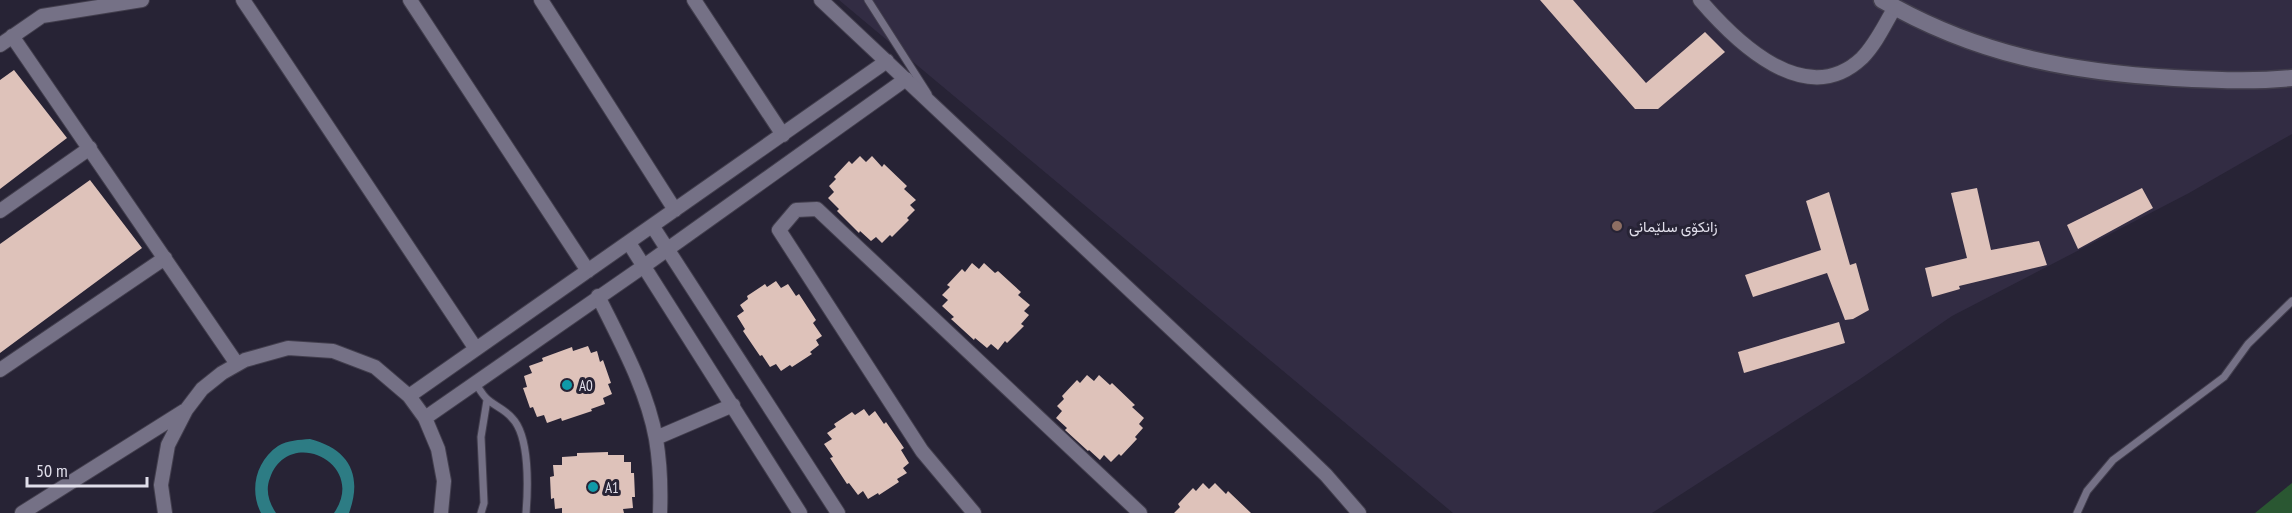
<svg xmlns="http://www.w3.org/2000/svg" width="2292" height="513" font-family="'PT Sans Narrow',Vazirmatn,sans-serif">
<rect width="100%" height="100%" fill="#272335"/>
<!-- built -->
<path fill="#322c43" d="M839,0h1453v134l-103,59 -237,123 -92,63 -208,134h-199z"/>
<!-- green -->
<path fill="#2a5732" d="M2292,483v30h-37z"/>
<!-- water -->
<path fill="#2d7c84" d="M310,439c39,10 53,36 39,74h-15c34,-49 -45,-88 -64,-35 -5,12 -1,25 6,35h-15c-12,-23 -5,-52 17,-67 10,-6 21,-6 32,-7z"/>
<!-- building -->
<path fill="#dec2ba" d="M1540,0h33l73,83 59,-51 20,20 -67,57h-23z
M14,70l53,68 -67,51v-109z
M860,156l6,6 6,-6 10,11 2,-3 23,22 -3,3 12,11 -6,5 5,5 -8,8 2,2 -17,17 -2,-2 -8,8 -6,-6 -5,4 -11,-10 -1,2 -22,-22 2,-2 -11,-11 6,-6 -5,-6 7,-7 -2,-2 15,-16 3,3z
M90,180l52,68 -142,105v-109z
M1977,188l14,62 48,-9 8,24 -88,21 1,3 -28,8 -7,-29 42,-10 -16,-65z
M2142,188l11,20 -75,41 -11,-24z
M1829,192l21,73 6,-2 13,47 -16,9 -8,1 -18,-47 -74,24 -8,-22 76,-25 -15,-49z
M972,263l7,6 5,-6 11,10 3,-2 23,21 -3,3 12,10 -6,6 5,4 -8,9 3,2 -17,17 -2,-2 -7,9 -7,-6 -4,4 -12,-10 -1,2 -23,-21 3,-2 -12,-11 6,-6 -6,-5 8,-8 -3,-2 15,-16 3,3z
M776,281l5,7 7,-4 8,12 3,-2 17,26 -3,3 9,13 -6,4 3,5 -9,7 2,2 -20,13 -2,-2 -9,6 -5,-7 -6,3 -8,-12 -2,1 -17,-25 2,-2 -8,-13 7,-5 -4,-6 8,-6 -1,-3 18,-12 2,3z
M1839,322l6,21 -101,30 -6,-21z
M588,346l3,7 6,-2 3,11 3,-2 8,23 -3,1 4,10 -9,4 2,6 -14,5 1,2 -30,10 -1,-3 -14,5 -3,-8 -7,2 -4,-10 -3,1 -7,-20 4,-1 -3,-11 8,-3 -3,-7 14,-5 -1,-3 30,-11 1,4z
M1087,375l7,6 5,-6 11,10 2,-2 23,22 -3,2 12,11 -5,6 4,4 -8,9 2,2 -16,17 -2,-2 -8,8 -7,-7 -4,5 -11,-10 -1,1 -23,-21 2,-2 -11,-10 6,-7 -5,-5 7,-7 -2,-3 15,-16 3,3z
M864,409l5,7 6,-5 9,13 2,-2 18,26 -3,2 8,13 -6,5 4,5 -10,6 2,3 -20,13 -1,-2 -10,6 -5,-8 -5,4 -9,-12 -2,1 -17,-26 3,-1 -9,-13 8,-5 -5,-6 9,-6 -2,-3 18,-12 3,3z
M608,452v3h16v7h7v11h3l1,24h-3l1,11 -10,1 1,4h-62v-5l-7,1 -1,-11 -3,1 -1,-22 4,-1 -1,-11h9v-8l15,-1v-3z
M1203,483l6,6 6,-6 11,11 2,-3 23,22h-77l6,-6 -2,-3 15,-16 3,3z"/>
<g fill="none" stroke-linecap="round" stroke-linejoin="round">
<!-- service casing -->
<g stroke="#423e4d" stroke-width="9">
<path id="service" d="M868,0l60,94
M475,383c4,5 7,11 11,15 8,8 19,11 26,20 18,18 16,71 14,95
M481,513l3,-10 -3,-66 6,-37
M2077,513l10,-22 26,-31 111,-83 24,-33 44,-43"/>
</g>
<!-- minor casing -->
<g stroke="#423e4d" stroke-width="16">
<path id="minor" d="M243,0l233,349
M410,0l178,271
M541,0l134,210
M694,0l89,135
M821,0l477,448 28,27 33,38
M1700,0c36,42 106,111 162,58 14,-14 23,-34 33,-51
M12,36l225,328
M0,45l42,-29 100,-16
M0,211l90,-63
M653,227l185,286
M629,243l171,270
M598,296c22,45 49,93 58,143 4,24 5,49 4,74
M0,370l165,-112
M409,396l478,-335
M425,418l219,-152 262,-187
M656,438l77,-33
M22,513l162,-102
M165,513l-4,-28 7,-40 18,-35 16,-21 20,-16 23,-13 43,-12 45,3 42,16 34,29 16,22 13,31 6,32 -3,32
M974,513l-52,-62 -143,-221 17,-20 21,-1 323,304"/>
</g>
<!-- tertiary casing -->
<g stroke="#423e4d" stroke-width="19">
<path id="tertiary" d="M1882,0c93,54 186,72 292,78 39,2 79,4 118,0"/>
</g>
<!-- service -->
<use href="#service" stroke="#757186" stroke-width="7"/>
<!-- minor -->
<use href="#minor" stroke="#757186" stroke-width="14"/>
<!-- tertiary -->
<use href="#tertiary" stroke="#757186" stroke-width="16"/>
</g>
<!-- markers -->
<circle fill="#8d6e63" stroke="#272335" stroke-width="2" cx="1617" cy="226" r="6"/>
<g fill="#0f9aa8" stroke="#272335" stroke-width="2">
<circle cx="567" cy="385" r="6"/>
<circle cx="593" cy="487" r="6"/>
</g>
<g text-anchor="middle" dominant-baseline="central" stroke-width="6" stroke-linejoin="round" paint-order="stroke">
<!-- poi labels -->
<g font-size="15" fill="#e0deea" stroke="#272335" text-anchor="start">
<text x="1629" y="226">زانکۆی سلێمانی</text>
<text x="579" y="385">A0</text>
<text x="605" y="487">A1</text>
</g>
</g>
<!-- scale -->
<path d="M27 477v9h120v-9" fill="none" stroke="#e0deea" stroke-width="3"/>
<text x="36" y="477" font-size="18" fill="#e0deea" stroke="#272335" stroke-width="4.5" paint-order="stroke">50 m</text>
</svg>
